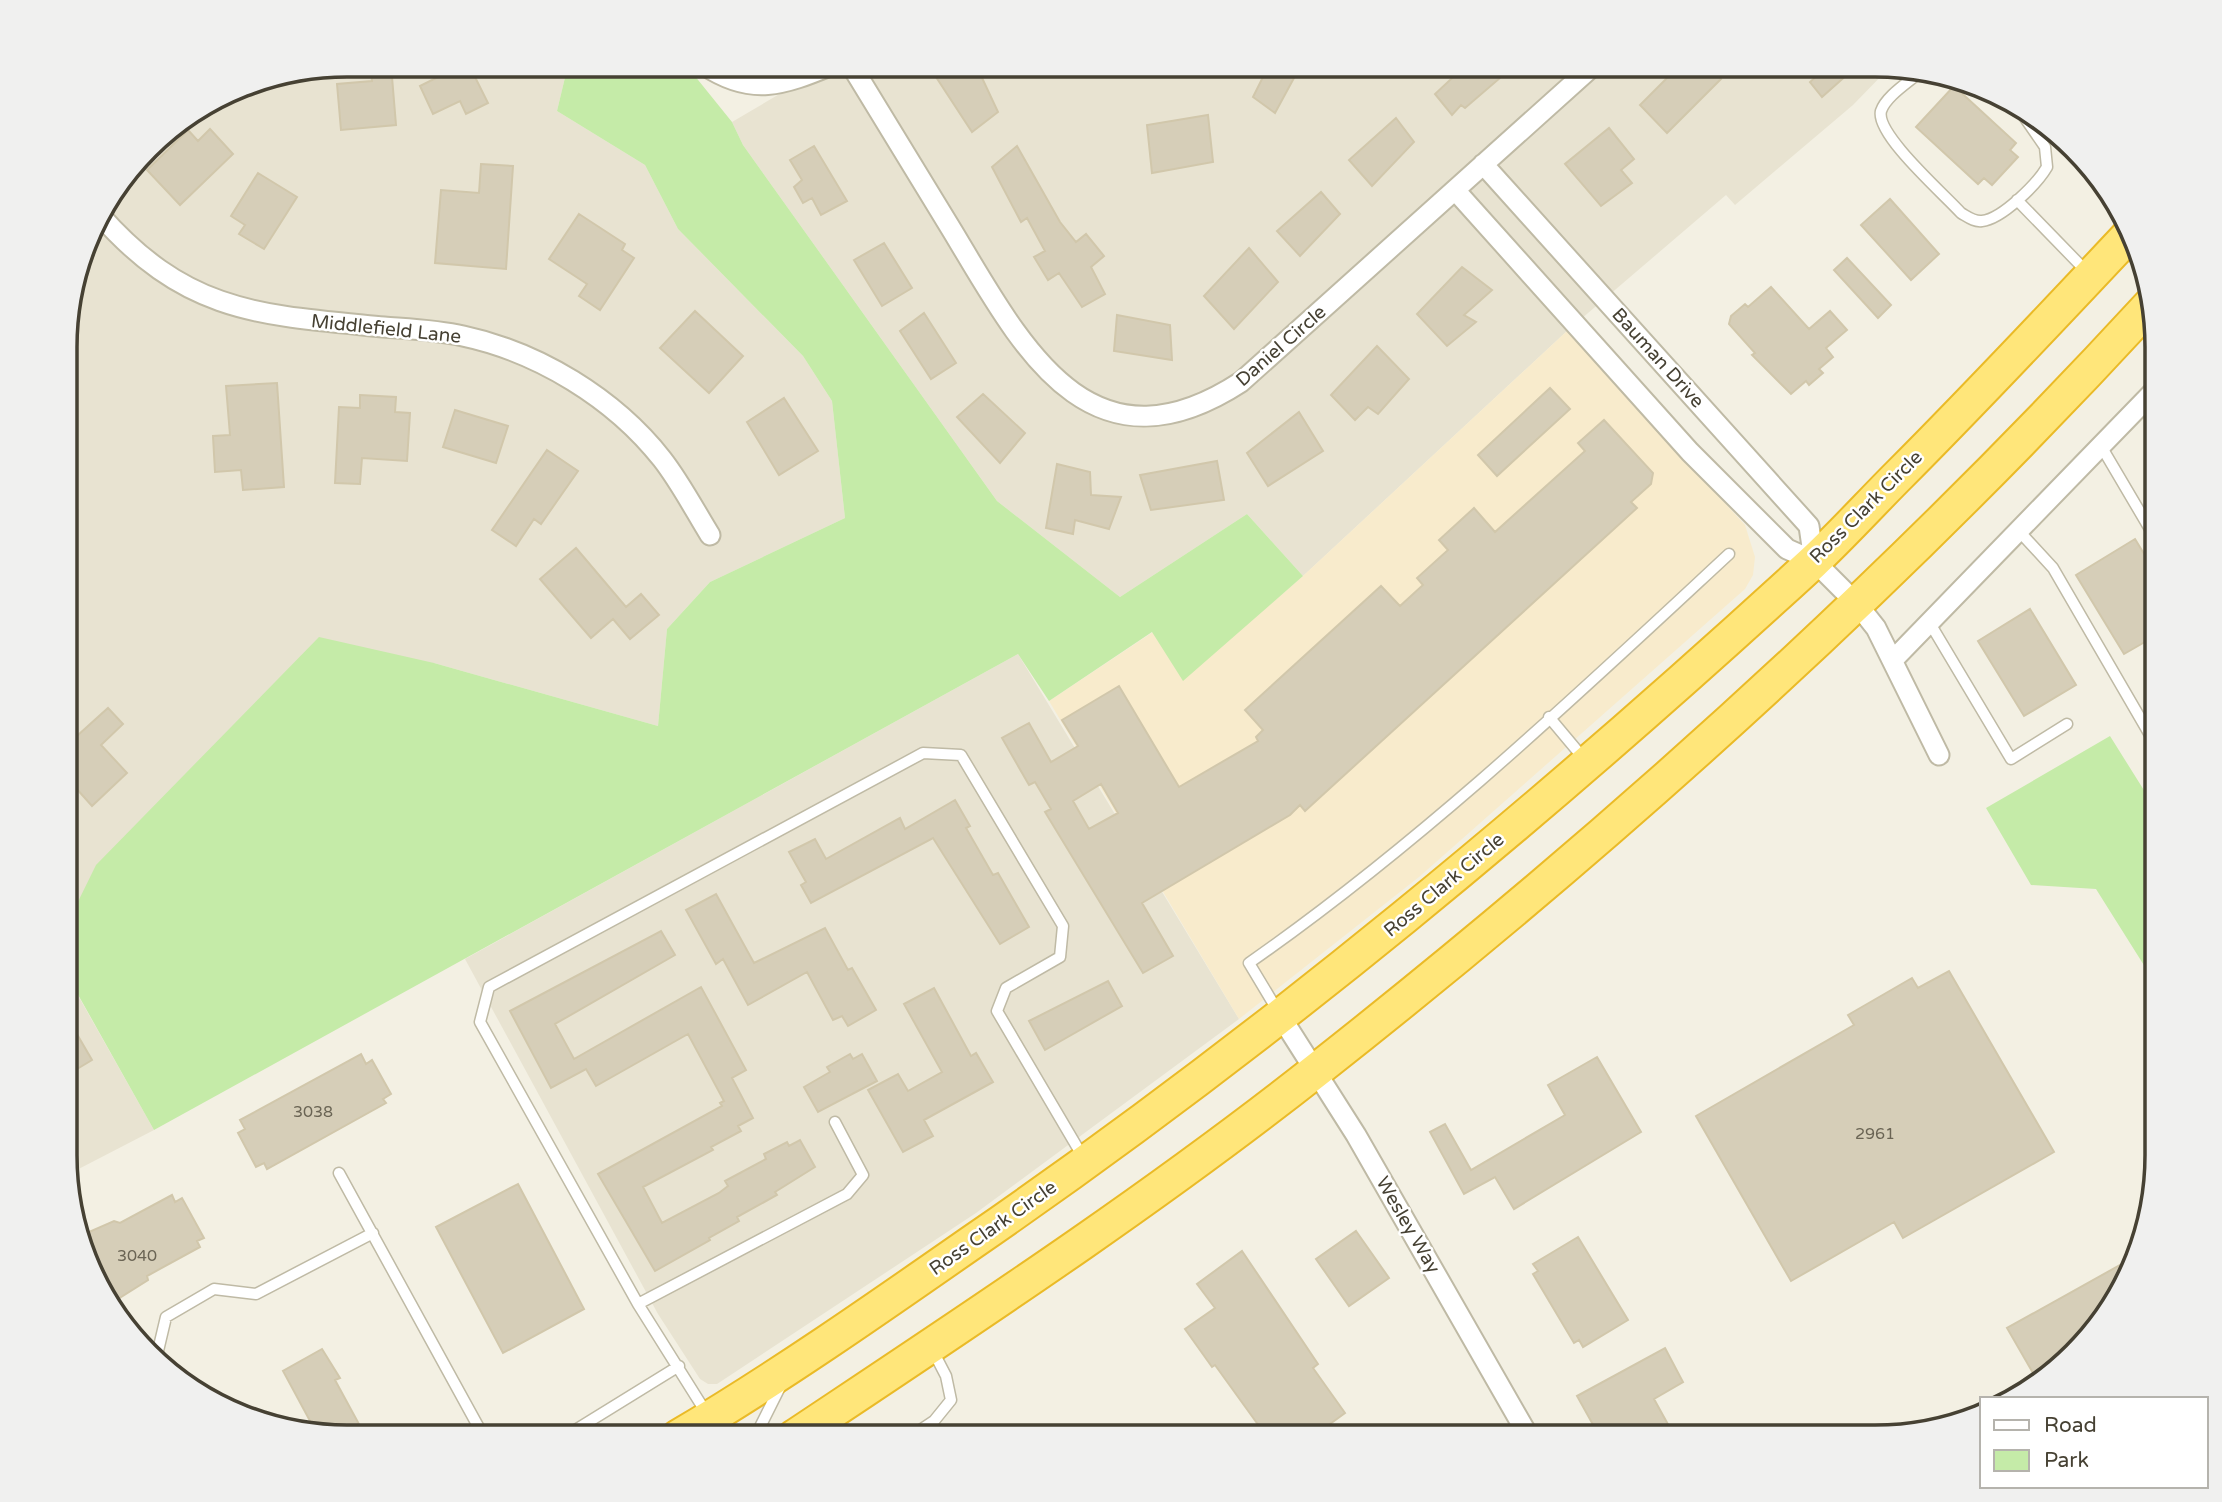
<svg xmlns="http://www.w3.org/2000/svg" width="2222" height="1502" font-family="'Varela Round',sans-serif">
<rect width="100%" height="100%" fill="#f3f0e3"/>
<!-- residential -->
<path fill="#e8e3d1" d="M347,65h221l-11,46 88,54 33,64 125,127 29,45 13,117 -135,64 -43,47 -9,97 -224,-63 -367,261v-614l27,-88 66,-87 79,-49z
M829,65h1047l14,2 -37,38 -118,100 -9,-10 -159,136 -264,245 -56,-62 -127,83 -123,-96 -254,-356 -11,-23z
M1018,654l221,365 -263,194 -259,171h-9l-8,-5 -42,-65 -193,-355z
M67,976l87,154 -87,45z"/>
<!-- commercial -->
<path fill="#f8ebcc" d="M1567,331l178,194 10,32 -2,18 -8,14 -326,288 -180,142 -190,-318 104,-69 30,48 120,-104z"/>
<!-- education -->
<path fill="#eee8cc" d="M731,65h70l-13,5 -32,4z"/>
<!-- green -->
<path fill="#c5eba8" d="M568,65h118l46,57 11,23 254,356 123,96 127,-83 56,62 -120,105 -31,-49 -103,69 -31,-47 -864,476 -87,-155v-51l29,-59 223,-228 115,26 224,63 9,-97 43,-47 135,-64 -13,-117 -29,-45 -125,-127 -33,-64 -88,-54z
M2110,736l47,75v175l-61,-97 -65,-4 -45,-77z"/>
<!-- building -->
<path fill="#d6ceb8" stroke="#d1c7ab" stroke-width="2" fill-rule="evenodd" d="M370,65h21l5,60 -55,5 -4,-46 35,-3z
M442,65h27l19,38 -22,11 -6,-13 -27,13 -13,-28 26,-13z
M952,65h24l22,47 -26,20 -36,-55z
M1269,65h32l-26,48 -22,-16z
M1466,65h23l11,13 -35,30 -4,-3 -9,10 -17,-21z
M1680,65h25l16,14 -54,54 -27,-28z
M1829,65h29l-36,32 -12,-15z
M1954,86l62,57 -6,7 8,7 -26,28 -8,-7 -6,6 -62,-57z
M1208,115l5,47 -61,11 -5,-48z
M1396,118l18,24 -42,44 -23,-26z
M1609,128l25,31 -13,11 11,13 -31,23 -36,-42z
M210,129l23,25 -53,51 -33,-35 41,-40 10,11z
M814,146l33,55 -26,14 -9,-17 -9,5 -9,-16 8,-7 -12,-20z
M1017,146l43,76 16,20 10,-8 18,22 -13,11 14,27 -23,13 -23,-34 -11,7 -14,-23 11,-6 -18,-33 -6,4 -29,-55z
M481,164l32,2 -7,103 -71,-6 6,-73 38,3z
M258,173l39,24 -33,52 -25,-15 6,-9 -14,-9z
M1321,192l19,22 -40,42 -23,-25z
M1890,199l49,55 -28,26 -50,-55z
M579,214l46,30 -3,6 12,8 -34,52 -21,-14 8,-12 -38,-25z
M884,243l28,45 -30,18 -28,-46z
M1249,248l29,34 -44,47 -30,-33z
M1847,258l44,47 -13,13 -44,-48z
M1462,267l30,23 -28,25 12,7 -29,24 -30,-32z
M1771,287l38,42 21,-18 17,19 -21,18 7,9 -14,12 4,4 -14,12 -3,-4 -15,13 -39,-39 3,-2 -26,-29 2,-8 14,-12 3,3z
M695,311l48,45 -34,37 -49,-45z
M924,313l32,50 -25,16 -31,-48z
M1117,315l53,10 2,35 -58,-9z
M1377,346l32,33 -31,35 -10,-7 -13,13 -24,-25z
M277,383l7,104 -41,3 -2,-20 -26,2 -2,-36 17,-1 -4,-49z
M1550,388l20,21 -73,67 -19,-21z
M983,394l42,39 -25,30 -43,-46z
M360,395l36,2 -1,15 15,1 -3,48 -45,-3 -2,26 -25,-1 4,-76 21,1z
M784,398l34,53 -39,24 -32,-53z
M455,410l53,16 -12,37 -53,-16z
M1299,412l24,39 -55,35 -21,-33z
M1604,420l49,53 -2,11 -20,18 6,6 -332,303 -5,-6 -10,10 -148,88 31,53 -30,17 -98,-161 6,-3 -16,-27 -6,3 -27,-47 27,-15 22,39 27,-16 -16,-26 57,-34 60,101 79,-46 -2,-4 7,-7 -18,-20 136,-124 19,20 23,-21 -6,-7 31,-28 -9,-10 35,-32 21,24 90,-81 -7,-8zM1101,784l17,29 -29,16 -16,-28z
M547,450l31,21 -37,53 -7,-5 -18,27 -24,-16z
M1217,461l7,39 -73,10 -11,-35z
M1057,464l33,8 1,23 30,2 -12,32 -34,-9 -2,14 -27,-6z
M2135,539l22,36v60l-33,19 -48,-79z
M576,548l50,59 15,-13 18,21 -29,24 -17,-20 -22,19 -51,-59z
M2030,609l46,76 -52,31 -46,-75z
M108,708l15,16 -22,21 26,28 -35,33 -25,-28v-33z
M955,800l15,26 -4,2 27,47 5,-2 31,54 -29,17 -67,-106 -122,65 -10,-18 5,-3 -17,-30 26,-13 11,20 74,-41 5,11z
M716,894l38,69 71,-35 23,42 4,-2 24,42 -28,16 -6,-10 -9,4 -26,-48 -59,33 -25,-46 -7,5 -30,-54z
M661,931l14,24 -120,69 19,35 127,-72 45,83 -14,8 21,40 -15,8 3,5 -30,16 2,3 -70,37 19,36 57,-30 9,-7 -3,-5 41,-22 -2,-5 23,-12 2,4 11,-6 15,27 -40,25 2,3 -40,22 2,4 -30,17 1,2 -55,31 -57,-97 124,-68 -2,-3 4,-2 -36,-67 -92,52 -10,-17 -35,19 -41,-77z
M1949,971l105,181 -151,86 -9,-16 -103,59 -95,-165 158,-91 -6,-10 64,-37 6,10z
M1108,981l14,25 -77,44 -16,-29z
M934,988l37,68 5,-3 17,29 -69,38 9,16 -30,16 -35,-62 30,-16 10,17 34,-19 -38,-68z
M67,1017l25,43 -25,15z
M361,1054l5,10 6,-4 19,34 -8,5 3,4 -119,66 -3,-6 -8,4 -18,-34 7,-4 -5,-9z
M850,1054l3,5 9,-5 15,27 -59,31 -14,-25 26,-15 -3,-5z
M1597,1057l44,75 -127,77 -19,-32 -31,17 -34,-62 15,-8 26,46 94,-55 -17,-30z
M518,1184l66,125 -81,44 -67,-126z
M172,1195l3,7 7,-4 22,40 -7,3 3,6 -53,29 1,4 -38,24 -7,-7 -21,-62 32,-14 6,2z
M1356,1231l33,47 -40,28 -33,-47z
M1578,1237l50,83 -45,27 -4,-7 -5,3 -41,-69 5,-3 -5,-7z
M1242,1251l76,113 -5,4 32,45 -33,24h-45l-52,-72 -3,2 -27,-38 30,-21 -18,-24z
M2138,1255l-28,57 -73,68 -30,-52z
M1665,1348l18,34 -29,17 21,38h-72l-4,-8 -3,1 -19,-34z
M322,1349l18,29 -5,2 31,57 -50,-5 -33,-61z"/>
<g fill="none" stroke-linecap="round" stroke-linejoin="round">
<!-- service casing -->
<g stroke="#bfbaa5" stroke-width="13">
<path id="service" d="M1920,72c-11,10 -34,24 -39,39 -6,23 64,84 80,102 7,4 13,9 21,8 20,-2 55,-37 65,-54l-2,-20 -29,-42
M2017,200l71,73
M2147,398l10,16
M2101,446l56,95
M2018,530l35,38 104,179
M1931,625l80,134 56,-35
M1549,717l36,43
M1279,1013l-30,-50c172,-120 327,-267 480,-409
M339,1173l145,264
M638,1304l209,-110 16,-19 -28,-53
M157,1355l9,-38 48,-28 42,5 117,-61
M707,1414l-69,-110 -158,-282 9,-35 434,-234 38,2 102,171 -3,31 -54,31 -9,23 86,146
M564,1437l115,-71
M755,1437l25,-50
M910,1437l24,-16 17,-21 -5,-24 -14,-27"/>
</g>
<!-- minor casing -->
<g stroke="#bfbaa5" stroke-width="23">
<path id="minor" d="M704,65c48,32 79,20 128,0
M851,65c34,56 68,111 102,167 68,113 136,249 288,150l353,-317
M1483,164l326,362 5,35
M1455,190l235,262 97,97 27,12 43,43 19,24 63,127
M99,214c88,100 161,101 285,113 26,2 53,3 79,9 75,16 151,62 199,123 18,23 32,50 48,76
M1893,660l264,-272
M1281,1017l75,118 173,302"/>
</g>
<!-- trunk casing -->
<g stroke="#eaba27" stroke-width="37">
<path id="trunk" d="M678,1437c101,-60 197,-127 293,-194 298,-205 575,-436 841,-680 30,-28 58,-59 87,-88 78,-78 154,-159 230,-240
M794,1437c177,-118 357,-236 524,-368 296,-233 577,-487 832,-764"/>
</g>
<!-- service -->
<use href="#service" stroke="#fff" stroke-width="10"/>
<!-- minor -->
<use href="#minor" stroke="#fff" stroke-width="19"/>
<!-- trunk -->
<use href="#trunk" stroke="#ffe67a" stroke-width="33"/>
</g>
<g text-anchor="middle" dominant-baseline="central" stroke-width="5" stroke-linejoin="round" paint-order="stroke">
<!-- number labels -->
<g font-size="16" fill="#6a6454">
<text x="313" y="1112">3038</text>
<text x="1875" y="1134">2961</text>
<text x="137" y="1256">3040</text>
</g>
<!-- street labels -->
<g font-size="19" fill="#464133" stroke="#fff">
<text transform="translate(386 329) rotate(6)">Middlefield Lane</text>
<text transform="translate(1281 346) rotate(-41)">Daniel Circle</text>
<text transform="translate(1658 358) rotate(48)">Bauman Drive</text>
<text transform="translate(1866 507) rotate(-45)">Ross Clark Circle</text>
<text transform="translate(1444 885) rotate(-40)">Ross Clark Circle</text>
<text transform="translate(1408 1225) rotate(60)">Wesley Way</text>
<text transform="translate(993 1228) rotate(-35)">Ross Clark Circle</text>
</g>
</g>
<!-- crop -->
<path d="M0 0H2222V1502H0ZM347 77H1875A270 270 0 0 1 2145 347V1155A270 270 0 0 1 1875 1425H347A270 270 0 0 1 77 1155V347A270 270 0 0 1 347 77Z" fill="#f0f0ef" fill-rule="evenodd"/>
<path fill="none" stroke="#464133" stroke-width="3.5" d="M347 77H1875A270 270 0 0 1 2145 347V1155A270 270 0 0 1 1875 1425H347A270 270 0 0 1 77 1155V347A270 270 0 0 1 347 77Z"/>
<!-- legend -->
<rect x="1980" y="1397" width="228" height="91" fill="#ffffff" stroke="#b5b3ad" stroke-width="2"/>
<rect x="1994" y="1420" width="35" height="10" fill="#ffffff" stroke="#b5b3ad" stroke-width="2"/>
<text x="2044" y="1432" font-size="21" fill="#464133">Road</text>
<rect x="1994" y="1450" width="35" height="21" fill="#c5eba8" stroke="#b5b3ad" stroke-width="2"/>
<text x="2044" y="1467" font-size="21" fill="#464133">Park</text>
</svg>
